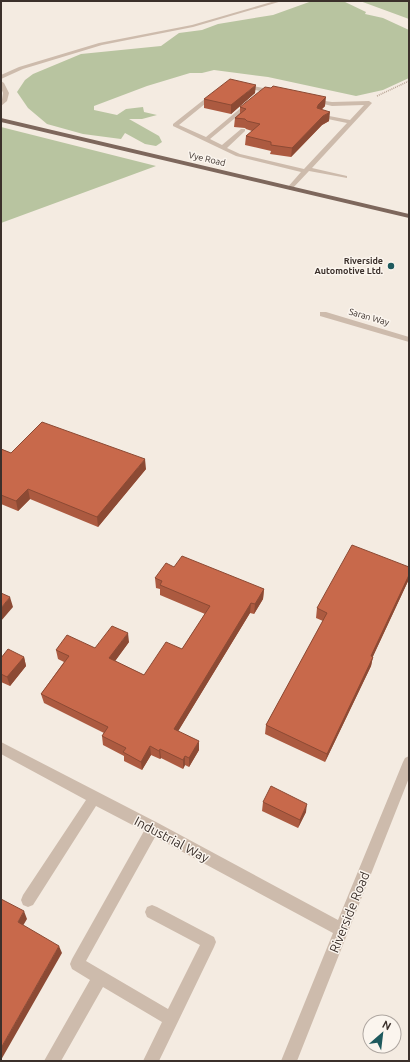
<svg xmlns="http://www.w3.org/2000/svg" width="410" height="1062" font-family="Ubuntu,sans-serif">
<rect width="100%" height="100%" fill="#f4ebe1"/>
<!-- green -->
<path fill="#b8c4a0" d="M312,1h31l23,11 -1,2 18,4 26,12v48l-26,12 -27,6 -88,-19 -54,-7 -12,3h-12l-43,13 -53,20v4l23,5 9,-6 17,-2 1,5 13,3 -15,4h-13l30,17 3,6 -6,4 -11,-2 -20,-11 -4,6 -38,-5 -36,-10 -19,-16 -11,-16 8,-12 8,-6 48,-20 80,-8 18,-13 23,-3 16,-6 55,-9z
M360,1h49v18z
M1,127l155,39 -155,57z"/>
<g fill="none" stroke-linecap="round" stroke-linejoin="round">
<!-- path -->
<path stroke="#b9a596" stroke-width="1.5" stroke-dasharray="1 1" stroke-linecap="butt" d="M377,96l32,-15"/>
<!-- minor -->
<path fill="#cdbbac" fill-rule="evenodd" d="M275,1h7l-89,26 -91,18 -79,24 -22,10v-4l18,-8 80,-24 93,-18z
M1,81l3,2 5,10 -2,8 -6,5 2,-13 -2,-5z
M243,84l31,6 3,2 -3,2 -33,-7v-2z
M211,94l5,1 -37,30 27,12 42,-35h4v2l-42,35 12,6 19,-16h4v2l-18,17 13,6 64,15 43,-46 -29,-6v-2l4,-3 2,1v2l26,5 14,-15 -32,1 -21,-5v-2l21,3 37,-1 3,2 -60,65 35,8v2l-38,-7 -17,18 -2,1 -3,-2 14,-16 -65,-16 -63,-30v-2z
M320,312h6l83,25v5l-89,-26z
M1,742l157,81 180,97 65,-158 2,-4 4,-2v22l-112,283h-16l52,-128 -178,-96 -69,124 82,48 32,-64 -53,-28 -2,-5 2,-5 5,-2 5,2 57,30 2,5 -2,5 -55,114h-16l19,-39 -59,-35 -42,74h-17l46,-81 -18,-11 -2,-5 2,-5 72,-128 -48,-25 -63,99 -5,2 -5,-2 -2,-5 2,-5 63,-95 -85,-46z"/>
<!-- major -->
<path fill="#7d675c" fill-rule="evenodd" d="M1,118l408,96v4l-408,-96z"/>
</g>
<!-- wall -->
<path fill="#ac5a40" d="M255,93l-24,21 -27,-6v-9z
M325,106l-4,4 8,11 -7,4 -31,32 -21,-3 1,-3 -26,-6 1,-9 6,-5 -6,-2 -1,-1 -11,-1 1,-9 5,-5v-6z
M1,449l10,4 135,16 -48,58 -68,-28 -12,12 -17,-7z
M174,567l90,22 -1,10 -9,15 -4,-1 -72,118 21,19 -10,17 -4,-2 -2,4 -22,-11 -1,1 -9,-4 -9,15 -18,-9v-5l-21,-11 -1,-9 2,-3 -60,-30 -3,-9 23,-32 -6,-3 -2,-9 39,-2 34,-6 -14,19 29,14 38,-26 23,-35 -45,-19v-6l-4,-1 -1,-10z
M409,567v12l-36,77 -2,10 -46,96 -60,-28 1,-9 57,-104 -7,-3 1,-10z
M24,657l2,9 -16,20 -9,-4v-24z
M263,802l43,10 -8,16 -36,-17z"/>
<!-- shaded-wall -->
<path fill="#8c4a34" d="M256,85l-1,8 -24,21v-9z
M326,97l-1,9 -8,8 1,-9z
M330,112l-1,9 -7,4 -31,32 1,-9 31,-32z
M145,459l1,10 -48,58 -1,-10z
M28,489l2,10 -12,12 -2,-10z
M409,575v4l-40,86 2,-9z
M264,589l-1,10 -9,15 1,-10z
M10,597l3,10 -12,14v-13z
M251,603l-1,10 -76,125v-9z
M128,633l1,9 -19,26 -1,-10z
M24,657l2,9 -16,20 -3,-9z
M373,657l-2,9 -46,96 2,-8z
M199,741v9l-10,17v-9z
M150,746l1,9 -9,15 -1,-8z
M160,749l1,9 -1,1 -1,-8z
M185,756v9l-2,4v-9z
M307,804l-1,8 -8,16 2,-8z
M24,911l3,8 -6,10 -3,-7z
M59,946l3,7 -61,107v-12z"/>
<!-- building -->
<path fill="#c8694b" stroke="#8c4a34" d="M230,79l26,6 -25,20 -27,-6z
M273,86l53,11 -8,8 -1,3 13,4 -7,4 -31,32 -21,-3v-3l-25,-6 14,-12 -13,-3 -2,-2 -10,-1 11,-9 -6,-2 25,-20 6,1z
M42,422l103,37 -48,58 -69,-28 -12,12 -15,-6v-46l10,4z
M352,545l57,22v8l-38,81 2,1 -46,97 -61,-29 61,-112 -10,-5z
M182,556l82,33 -9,15 -4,-1 -77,126 25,12 -10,17 -4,-2 -2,4 -23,-11 -1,2 -9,-5 -9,16 -18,-10 3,-4 -24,-12 6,-9 -67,-33 28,-38 -13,-6 11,-15 28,13 17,-22 16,7 -19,25 35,17 22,-33 16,7 28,-43 -50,-21 2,-4 -7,-3 11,-15 8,4z
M1,593l9,4 -9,11z
M8,649l16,8 -17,20 -6,-3v-16z
M271,786l36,18 -7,16 -37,-18z
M1,899l23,12 -6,11 41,24 -58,102z"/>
<!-- markers -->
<circle fill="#1f5a5e" stroke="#fbf5ee" stroke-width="1.5" cx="391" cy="266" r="4"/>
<g text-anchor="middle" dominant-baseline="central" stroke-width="3" stroke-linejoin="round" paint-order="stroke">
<!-- far-street labels -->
<g font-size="9" fill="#3b302b" stroke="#fbf5ee">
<text transform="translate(207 159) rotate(13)">Vye Road</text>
<text transform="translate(369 317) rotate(16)">Saran Way</text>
</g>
<!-- far-poi labels -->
<g font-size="9" font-weight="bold" fill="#3b302b" stroke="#fbf5ee" text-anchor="end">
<text x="383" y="261">Riverside<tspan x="383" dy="10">Automotive Ltd.</tspan></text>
</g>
<!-- near-street labels -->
<g font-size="13" fill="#3b302b" stroke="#fbf5ee">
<text transform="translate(172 839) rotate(28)">Industrial Way</text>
<text transform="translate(349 912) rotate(-68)">Riverside Road</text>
</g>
</g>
<!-- border -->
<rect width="410" height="1062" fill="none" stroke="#3b302b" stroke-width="4"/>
<!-- north arrow -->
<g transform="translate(382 1034) rotate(28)"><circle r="19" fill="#fbf5ee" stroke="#aea6a0"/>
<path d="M0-3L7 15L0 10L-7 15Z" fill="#1f5a5e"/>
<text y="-6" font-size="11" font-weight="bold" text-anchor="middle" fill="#3b302b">N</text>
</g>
</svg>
